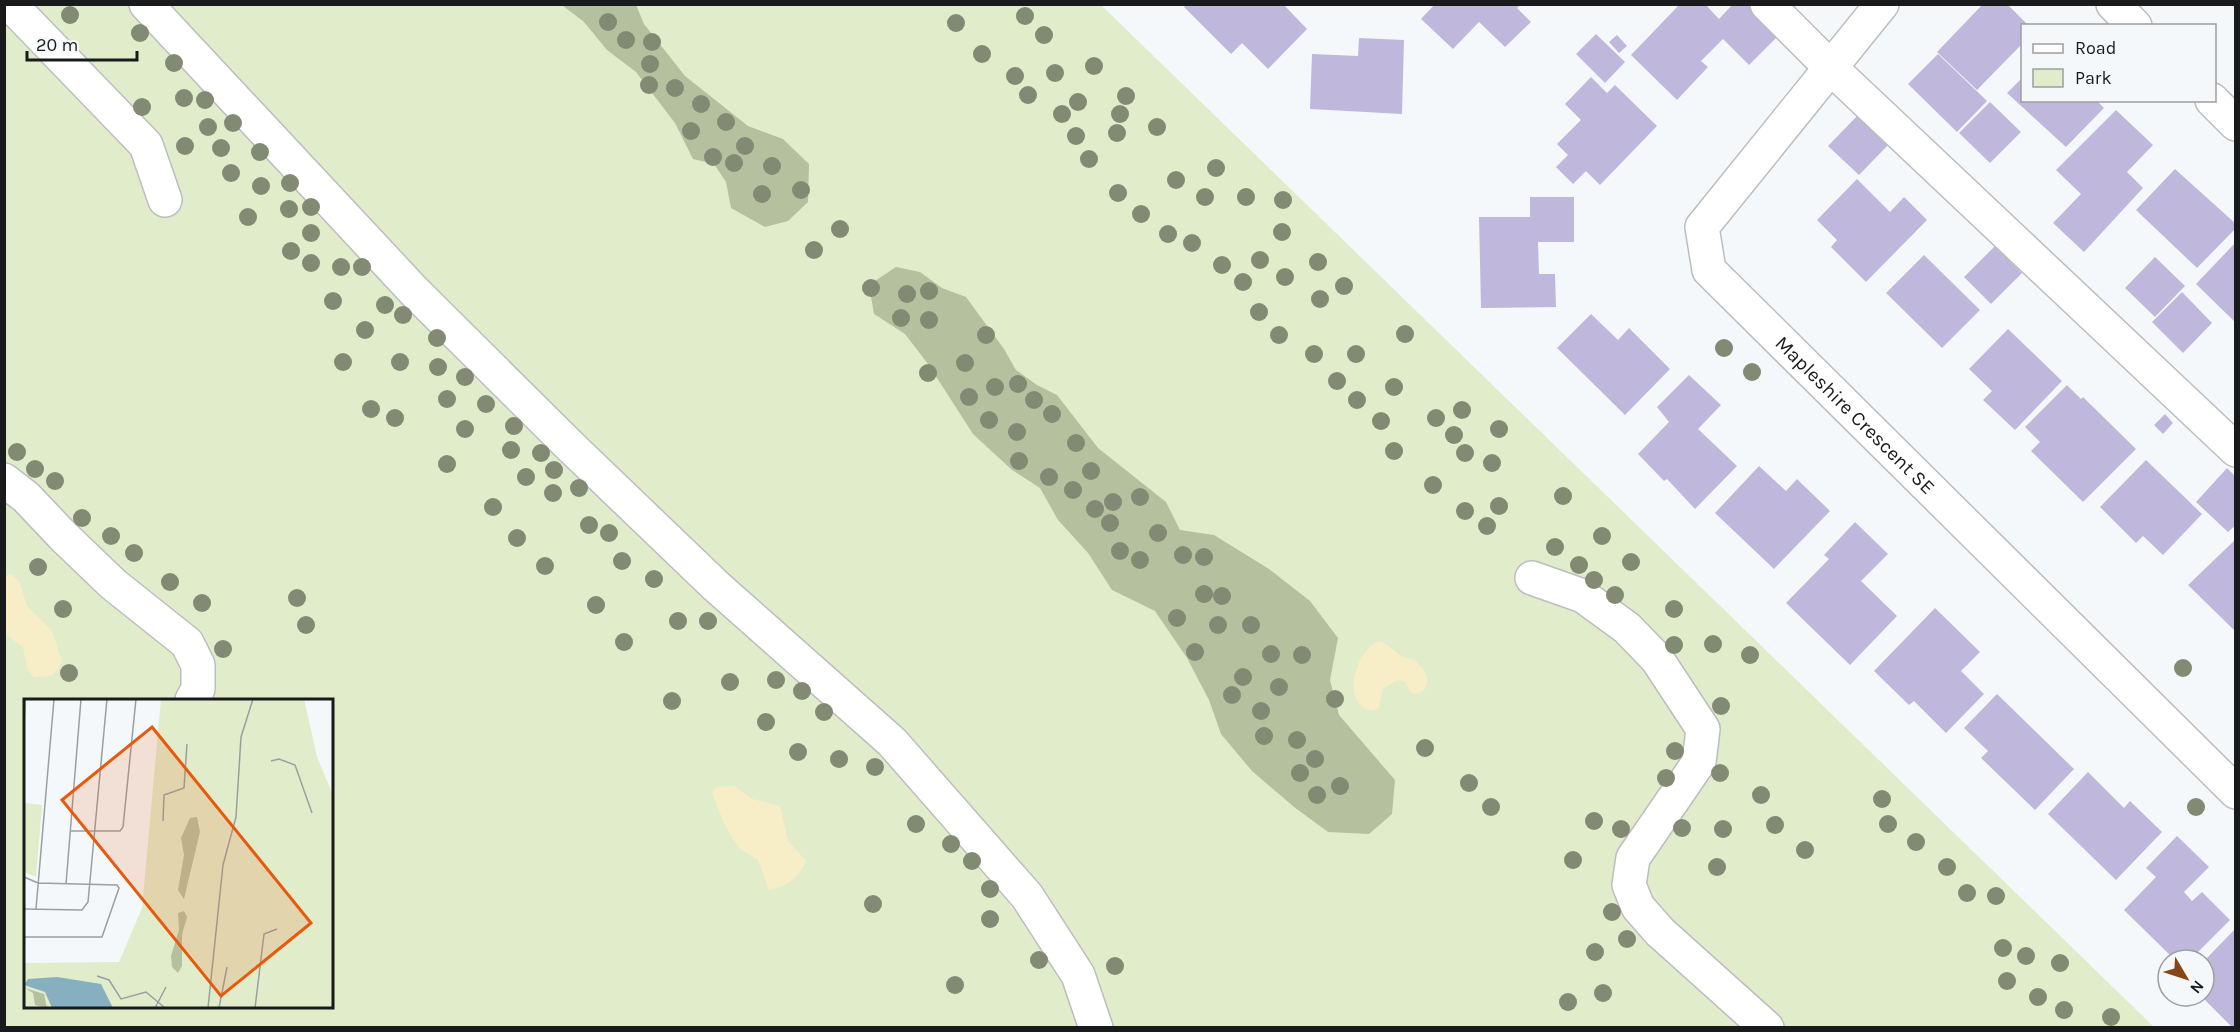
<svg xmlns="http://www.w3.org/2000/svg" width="2240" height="1032" font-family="Karla,sans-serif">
<rect width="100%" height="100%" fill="#f4f8fa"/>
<!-- green -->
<path fill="#e1eccb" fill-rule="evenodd" d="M5,4l1096,1 1053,1022 -2149,1zM26,700h306v306h-306z"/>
<!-- forest -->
<path fill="#b5c19e" d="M562,5h74l8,19 41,52 63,50 35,13 26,25 -1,38 -20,19 -23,6 -34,-19 -5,-26 -12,-18 -21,-5 -18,-36 -39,-51 -29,-22 -23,-28z
M896,267l24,5 22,16 24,9 38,52 12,21 21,15 20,10 41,53 68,54 14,28 34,5 55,34 41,32 28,37 -8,42 9,35 56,65 -3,34 -23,20 -41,-2 -34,-25 -42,-36 -31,-37 -12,-34 -22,-42 -32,-47 -43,-21 -24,-37 -30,-33 -18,-32 -28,-18 -39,-36 -45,-70 -23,-30 -31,-20 -5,-29z"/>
<!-- sand -->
<path fill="#f7eec8" d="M11,574l8,7 8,25 25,25 10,30 -4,8 -7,7 -17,1 -7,-8 -4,-22 -14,-10 -4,-8v-53z
M1379,641c10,3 15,11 24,16 3,1 6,1 9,2 9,5 19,19 14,28 -3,5 -6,6 -12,7l-4,-3 -5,-9 -8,-2 -14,9 -4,19 -6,3c-35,-6 -16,-63 6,-70z
M734,786l18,13 28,7 8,35 18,20c-9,18 -18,25 -37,29l-11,-30 -19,-12 -8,-12 -7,-13 -12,-30 4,-6z"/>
<!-- building -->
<path fill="#c0b8dc" d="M1187,4h96l24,25 -39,40 -26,-26 -11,11 -47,-47z
M1435,4h86l-4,4 14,14 -26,25 -26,-25 -26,27 -32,-30z
M1680,4h25l14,15 14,-15h17l30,30 -31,31 -26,-26 -22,22 7,6 -31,33 -46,-45z
M1983,4h24l22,22h-7v18l-45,46 -40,-38z
M1596,34l29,28 -20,21 -29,-29z
M1617,35l10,11 -8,7 -10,-11z
M1359,38l45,2 -2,74 -92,-5 2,-55 46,2z
M1938,54l49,47 -30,31 -49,-48z
M1591,77l16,16 8,-8 42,41 -57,59 -14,-14 -13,13 -17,-17 12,-12 -11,-11 24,-24 -16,-16z
M2022,78v22h74l8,8 -38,39 -59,-54z
M1990,102l31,30 -31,31 -31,-30z
M2116,110l37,35 -26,27 16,16 -59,64 -31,-29 28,-29 -25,-24z
M1859,114l31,29 -31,32 -31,-29z
M2175,169l61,55v4l-39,40 -61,-58z
M1857,179l33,33 14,-15 23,23 -61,62 -35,-35 6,-7 -20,-20z
M1530,197h44v45h-36l1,32h16l1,33 -75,1 -2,-91h51z
M2236,242v81l-40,-39z
M1995,246l27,27 -31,31 -27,-27z
M1924,255l56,55 -38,38 -56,-55z
M2155,257l30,29 -30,31 -30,-29z
M2182,292l30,31 -29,30 -31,-31z
M1591,314l27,26 11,-12 41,41 -45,46 -68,-67z
M2008,329l54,52 -47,49 -32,-30 9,-9 -23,-22z
M1689,375l32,30 -23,24 39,37 -42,43 -28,-30 -3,2 -26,-27 31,-32 -12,-15z
M2067,385l14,14 2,-2 53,52 -53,53 -52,-51 9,-9 -15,-15z
M2165,414l8,9 -10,11 -9,-9z
M2146,460l56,54 -39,41 -20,-19 -7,7 -36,-36z
M1759,466l27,25 11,-12 33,32 -56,58 -59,-56z
M2227,468l9,9v48l-8,7 -32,-30z
M1855,522l33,32 -27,27 36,35 -47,49 -64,-62 43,-44 -5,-4z
M2236,539v93l-48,-47z
M1935,608l45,44 -19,19 23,23 -38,39 -32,-32 -5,4 -35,-34z
M1997,694l77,75 -39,41 -54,-52 7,-7 -24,-23z
M2088,772l36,36 6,-7 32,31 -46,48 -68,-66z
M2177,836l32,31 -25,25 8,9 10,-9 28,28 -40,40h-15l-51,-50 32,-33 -10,-9z
M2236,928v100h-3l-32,-32h3v-35z"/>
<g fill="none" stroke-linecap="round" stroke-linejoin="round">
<!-- minor casing -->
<g stroke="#bbbec0" stroke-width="36">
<g id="minor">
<path d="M10,4l136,141 19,55"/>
<path d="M146,4l267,286 156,155 147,141 176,156 135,154 51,79 18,53"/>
<path d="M1767,4l65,65 404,381"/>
<path id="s1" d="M1882,4l-180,223 7,43 527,522"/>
<path d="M2113,4l22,22"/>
<path d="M2212,100l24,24"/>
<path d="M4,480l22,17 37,39 50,48 74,59 11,22v24l-6,11"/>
<path d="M1532,578l51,18 44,32 30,31 46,70 -4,33 -66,96 -4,27 9,22 22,25 107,96"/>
</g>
</g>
<!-- minor -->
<use href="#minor" stroke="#fff" stroke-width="33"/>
</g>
<!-- trees -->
<g fill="#828a73">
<circle cx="70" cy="15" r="9"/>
<circle cx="1025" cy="16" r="9"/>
<circle cx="608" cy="22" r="9"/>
<circle cx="956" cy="23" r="9"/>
<circle cx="140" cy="33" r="9"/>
<circle cx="1044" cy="35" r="9"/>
<circle cx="626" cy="40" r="9"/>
<circle cx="652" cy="42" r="9"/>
<circle cx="982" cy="54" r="9"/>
<circle cx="174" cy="63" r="9"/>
<circle cx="650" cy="64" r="9"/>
<circle cx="1094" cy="66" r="9"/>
<circle cx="1055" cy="73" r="9"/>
<circle cx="1015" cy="76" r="9"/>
<circle cx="649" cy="85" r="9"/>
<circle cx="675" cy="88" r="9"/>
<circle cx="1028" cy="95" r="9"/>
<circle cx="1126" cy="96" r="9"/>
<circle cx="184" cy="98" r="9"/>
<circle cx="205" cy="100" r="9"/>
<circle cx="1078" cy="102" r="9"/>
<circle cx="701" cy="104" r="9"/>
<circle cx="142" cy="107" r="9"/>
<circle cx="1062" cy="114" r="9"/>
<circle cx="1120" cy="114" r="9"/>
<circle cx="726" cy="122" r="9"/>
<circle cx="233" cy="123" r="9"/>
<circle cx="208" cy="127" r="9"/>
<circle cx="1157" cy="127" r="9"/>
<circle cx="691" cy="131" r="9"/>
<circle cx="1117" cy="133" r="9"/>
<circle cx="1076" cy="136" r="9"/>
<circle cx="185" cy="146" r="9"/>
<circle cx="745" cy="146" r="9"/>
<circle cx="221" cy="148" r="9"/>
<circle cx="260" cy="152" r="9"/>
<circle cx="713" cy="157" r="9"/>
<circle cx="1089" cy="159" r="9"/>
<circle cx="734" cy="163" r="9"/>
<circle cx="772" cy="166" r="9"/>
<circle cx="1216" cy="168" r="9"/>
<circle cx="231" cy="173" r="9"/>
<circle cx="1176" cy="180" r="9"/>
<circle cx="290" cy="183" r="9"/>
<circle cx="261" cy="186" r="9"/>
<circle cx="801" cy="190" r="9"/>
<circle cx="1118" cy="193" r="9"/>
<circle cx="762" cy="194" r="9"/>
<circle cx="1205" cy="197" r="9"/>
<circle cx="1246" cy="197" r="9"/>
<circle cx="1283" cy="200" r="9"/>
<circle cx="311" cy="207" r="9"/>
<circle cx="289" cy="209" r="9"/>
<circle cx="1141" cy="214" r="9"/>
<circle cx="248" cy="217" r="9"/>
<circle cx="840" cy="229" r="9"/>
<circle cx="1282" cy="232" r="9"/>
<circle cx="311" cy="233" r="9"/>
<circle cx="1168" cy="234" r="9"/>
<circle cx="1192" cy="243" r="9"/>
<circle cx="814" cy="250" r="9"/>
<circle cx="291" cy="251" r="9"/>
<circle cx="1260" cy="260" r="9"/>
<circle cx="1318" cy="262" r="9"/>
<circle cx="311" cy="263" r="9"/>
<circle cx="1222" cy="265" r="9"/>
<circle cx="341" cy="267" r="9"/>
<circle cx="362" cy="267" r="9"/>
<circle cx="1285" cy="277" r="9"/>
<circle cx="1243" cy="282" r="9"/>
<circle cx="1344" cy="286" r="9"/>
<circle cx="871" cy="288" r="9"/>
<circle cx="929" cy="291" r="9"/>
<circle cx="907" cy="294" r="9"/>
<circle cx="1320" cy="299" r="9"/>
<circle cx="333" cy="301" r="9"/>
<circle cx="385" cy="305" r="9"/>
<circle cx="1259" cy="312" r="9"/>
<circle cx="403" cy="315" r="9"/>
<circle cx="901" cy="318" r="9"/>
<circle cx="929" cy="320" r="9"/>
<circle cx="365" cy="330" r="9"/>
<circle cx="1405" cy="334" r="9"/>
<circle cx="986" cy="335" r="9"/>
<circle cx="1279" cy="335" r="9"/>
<circle cx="437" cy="338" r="9"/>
<circle cx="1724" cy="348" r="9"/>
<circle cx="1314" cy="354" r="9"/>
<circle cx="1356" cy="354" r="9"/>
<circle cx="343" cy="362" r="9"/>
<circle cx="400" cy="362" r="9"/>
<circle cx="965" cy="363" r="9"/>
<circle cx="438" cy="367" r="9"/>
<circle cx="1752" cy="372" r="9"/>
<circle cx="928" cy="373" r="9"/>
<circle cx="465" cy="377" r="9"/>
<circle cx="1337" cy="381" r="9"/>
<circle cx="1018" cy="384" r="9"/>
<circle cx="995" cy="387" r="9"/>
<circle cx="1394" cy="387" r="9"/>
<circle cx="969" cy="397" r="9"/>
<circle cx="447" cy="399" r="9"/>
<circle cx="1034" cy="400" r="9"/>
<circle cx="1357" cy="400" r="9"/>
<circle cx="486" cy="404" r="9"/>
<circle cx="371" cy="409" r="9"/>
<circle cx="1462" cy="410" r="9"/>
<circle cx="1052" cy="414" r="9"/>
<circle cx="395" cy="418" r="9"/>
<circle cx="1436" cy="418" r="9"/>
<circle cx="989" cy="420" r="9"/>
<circle cx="1381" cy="421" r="9"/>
<circle cx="514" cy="426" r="9"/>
<circle cx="465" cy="429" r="9"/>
<circle cx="1499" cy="429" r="9"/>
<circle cx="1017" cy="432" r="9"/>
<circle cx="1454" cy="435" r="9"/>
<circle cx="1076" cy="443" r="9"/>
<circle cx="511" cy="450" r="9"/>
<circle cx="1394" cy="451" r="9"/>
<circle cx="17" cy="452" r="9"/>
<circle cx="541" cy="453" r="9"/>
<circle cx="1465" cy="453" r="9"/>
<circle cx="1019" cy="461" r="9"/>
<circle cx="1492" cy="463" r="9"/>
<circle cx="447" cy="464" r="9"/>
<circle cx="35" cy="469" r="9"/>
<circle cx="554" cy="470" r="9"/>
<circle cx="1091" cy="471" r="9"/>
<circle cx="526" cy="477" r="9"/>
<circle cx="1049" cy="477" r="9"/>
<circle cx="55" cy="481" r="9"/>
<circle cx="1433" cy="485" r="9"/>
<circle cx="579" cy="488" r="9"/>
<circle cx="1073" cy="490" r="9"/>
<circle cx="553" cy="493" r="9"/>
<circle cx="1563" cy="496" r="9"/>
<circle cx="1140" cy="497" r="9"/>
<circle cx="1113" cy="502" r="9"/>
<circle cx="1499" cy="506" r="9"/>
<circle cx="493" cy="507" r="9"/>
<circle cx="1095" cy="509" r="9"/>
<circle cx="1465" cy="511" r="9"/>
<circle cx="82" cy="518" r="9"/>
<circle cx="1110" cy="523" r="9"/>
<circle cx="589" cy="525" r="9"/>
<circle cx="1487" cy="526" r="9"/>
<circle cx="609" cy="533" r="9"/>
<circle cx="1158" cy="533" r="9"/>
<circle cx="111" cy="536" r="9"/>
<circle cx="1602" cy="536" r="9"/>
<circle cx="517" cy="538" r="9"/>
<circle cx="1555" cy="547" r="9"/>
<circle cx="1120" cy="551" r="9"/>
<circle cx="134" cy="553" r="9"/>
<circle cx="1183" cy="555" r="9"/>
<circle cx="1204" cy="557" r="9"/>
<circle cx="1140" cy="560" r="9"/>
<circle cx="622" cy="561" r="9"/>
<circle cx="1631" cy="562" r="9"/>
<circle cx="1579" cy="565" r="9"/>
<circle cx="545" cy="566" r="9"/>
<circle cx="38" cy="567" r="9"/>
<circle cx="654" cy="579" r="9"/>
<circle cx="1594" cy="580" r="9"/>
<circle cx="170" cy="582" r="9"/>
<circle cx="1204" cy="594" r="9"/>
<circle cx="1615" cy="595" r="9"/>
<circle cx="1222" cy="596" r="9"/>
<circle cx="297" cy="598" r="9"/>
<circle cx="202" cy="603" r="9"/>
<circle cx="596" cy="605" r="9"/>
<circle cx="63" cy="609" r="9"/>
<circle cx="1674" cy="609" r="9"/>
<circle cx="1177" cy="618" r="9"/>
<circle cx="678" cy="621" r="9"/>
<circle cx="708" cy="621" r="9"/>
<circle cx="306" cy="625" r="9"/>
<circle cx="1218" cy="625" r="9"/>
<circle cx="1251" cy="625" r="9"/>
<circle cx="624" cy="642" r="9"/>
<circle cx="1713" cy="644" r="9"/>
<circle cx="1674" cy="645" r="9"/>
<circle cx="223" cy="649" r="9"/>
<circle cx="1195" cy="652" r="9"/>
<circle cx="1271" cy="654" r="9"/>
<circle cx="1302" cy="655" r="9"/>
<circle cx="1750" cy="655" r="9"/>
<circle cx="2183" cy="668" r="9"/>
<circle cx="69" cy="673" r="9"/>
<circle cx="1243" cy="677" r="9"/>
<circle cx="776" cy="680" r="9"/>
<circle cx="730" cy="682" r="9"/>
<circle cx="1279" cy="687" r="9"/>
<circle cx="802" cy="691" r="9"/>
<circle cx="1232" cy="695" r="9"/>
<circle cx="1335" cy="699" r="9"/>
<circle cx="672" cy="701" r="9"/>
<circle cx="1721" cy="706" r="9"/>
<circle cx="1261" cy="711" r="9"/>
<circle cx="824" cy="712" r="9"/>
<circle cx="766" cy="722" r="9"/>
<circle cx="1264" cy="736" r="9"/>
<circle cx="1297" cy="740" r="9"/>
<circle cx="1425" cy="748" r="9"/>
<circle cx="1675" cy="751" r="9"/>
<circle cx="798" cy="752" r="9"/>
<circle cx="839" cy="759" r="9"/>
<circle cx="1315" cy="759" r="9"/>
<circle cx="875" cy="767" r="9"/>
<circle cx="1300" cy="773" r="9"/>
<circle cx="1720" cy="773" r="9"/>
<circle cx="1666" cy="778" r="9"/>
<circle cx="1469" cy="783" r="9"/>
<circle cx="1340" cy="786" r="9"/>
<circle cx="1317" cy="795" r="9"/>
<circle cx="1761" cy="795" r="9"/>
<circle cx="1882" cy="799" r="9"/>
<circle cx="1491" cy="807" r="9"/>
<circle cx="2196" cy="807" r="9"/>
<circle cx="1594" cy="821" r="9"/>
<circle cx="916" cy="824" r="9"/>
<circle cx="1888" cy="824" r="9"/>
<circle cx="1775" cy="825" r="9"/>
<circle cx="1682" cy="828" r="9"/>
<circle cx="1621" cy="829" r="9"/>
<circle cx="1723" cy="829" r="9"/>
<circle cx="1916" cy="842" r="9"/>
<circle cx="951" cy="844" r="9"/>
<circle cx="1805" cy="850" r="9"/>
<circle cx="1573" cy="860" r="9"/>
<circle cx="972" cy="861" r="9"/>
<circle cx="1717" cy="867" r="9"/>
<circle cx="1947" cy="867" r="9"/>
<circle cx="990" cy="889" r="9"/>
<circle cx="1967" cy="893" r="9"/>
<circle cx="1996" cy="896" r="9"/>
<circle cx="873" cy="904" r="9"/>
<circle cx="1612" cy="912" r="9"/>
<circle cx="990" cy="919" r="9"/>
<circle cx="1627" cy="939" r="9"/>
<circle cx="2003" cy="948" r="9"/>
<circle cx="1595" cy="952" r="9"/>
<circle cx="2026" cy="956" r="9"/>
<circle cx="1039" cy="960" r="9"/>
<circle cx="2060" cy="963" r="9"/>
<circle cx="1115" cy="966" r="9"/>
<circle cx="2007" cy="981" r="9"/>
<circle cx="955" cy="985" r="9"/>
<circle cx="1603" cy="993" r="9"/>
<circle cx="2038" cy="997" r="9"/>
<circle cx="1568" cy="1002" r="9"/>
<circle cx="2064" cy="1010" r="9"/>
<circle cx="2111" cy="1017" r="9"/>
</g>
<g text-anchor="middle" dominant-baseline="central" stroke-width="5" stroke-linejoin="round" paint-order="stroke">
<!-- street labels -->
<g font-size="20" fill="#191a1b" stroke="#f4f8fa">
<text stroke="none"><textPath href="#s1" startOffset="536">Mapleshire Crescent SE</textPath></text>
</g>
</g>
<!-- overview -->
<g transform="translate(24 699)">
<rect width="309" height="309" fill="#f4f8fa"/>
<path d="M137,0h143l13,58 16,38v213h-309v-45l95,-1 23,-54zM0,104l18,2 -6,72 -12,-5z" fill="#e1eccb"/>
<path d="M173,118l3,15 -16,67 -6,-9 6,-35 -3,-17 9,-20zM160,212l3,6 -5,18v31l-4,7 -6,-6 -1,-11 8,-26 -1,-17zM1,289l19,6 3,14 -12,-3 -2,-12z" fill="#b5c19e"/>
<path d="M33,278l44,7 12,24h-61l-7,-16 -21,-7 4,-6z" fill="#86b0c0"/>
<path fill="none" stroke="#9c9fa1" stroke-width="1.5" d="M0,27l1,-27M247,62l8,-2 16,6 17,48M139,122l1,-26 20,-7 3,-44M46,132h50l3,-4 13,-128M0,178l14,6 79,2 2,3 -17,49h-78M42,185l15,-185M0,210l58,1 6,-8 19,-203M12,210l18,-210M73,277l12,4 12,19 25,-7 19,16M131,309l11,-21M184,309l15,-143 13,-48 5,-80 12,-38M195,309l8,-41M231,309l9,-74 13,-5"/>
<path fill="#e8590c" fill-opacity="0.15" stroke="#e8590c" stroke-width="3" d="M128,28l159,196 -90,73 -159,-196z"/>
<rect width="309" height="309" fill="none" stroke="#191a1b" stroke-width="3"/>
</g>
<!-- border -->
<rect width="2240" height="1032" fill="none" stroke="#191a1b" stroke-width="12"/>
<!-- legend -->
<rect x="2021" y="24" width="195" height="78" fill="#f4f8fa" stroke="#9c9fa1" stroke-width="1.5"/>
<rect x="2033" y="44" width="30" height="9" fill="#ffffff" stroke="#9c9fa1" stroke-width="1.5"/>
<text x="2075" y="54" font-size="18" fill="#191a1b">Road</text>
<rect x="2033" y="69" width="30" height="18" fill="#e1eccb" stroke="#9c9fa1" stroke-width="1.5"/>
<text x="2075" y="84" font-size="18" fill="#191a1b">Park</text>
<!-- north arrow -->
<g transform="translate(2186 978) rotate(129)"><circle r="28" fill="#f4f8fa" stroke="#9c9fa1" stroke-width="1.5"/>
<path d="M0-4.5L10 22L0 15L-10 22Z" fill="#884515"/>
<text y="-9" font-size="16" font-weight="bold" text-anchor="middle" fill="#191a1b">N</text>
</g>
<!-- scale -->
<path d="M27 51v9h110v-9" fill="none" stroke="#191a1b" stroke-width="3"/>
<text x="36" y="51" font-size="18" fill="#191a1b" stroke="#f4f8fa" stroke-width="4.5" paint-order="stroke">20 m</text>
</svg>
